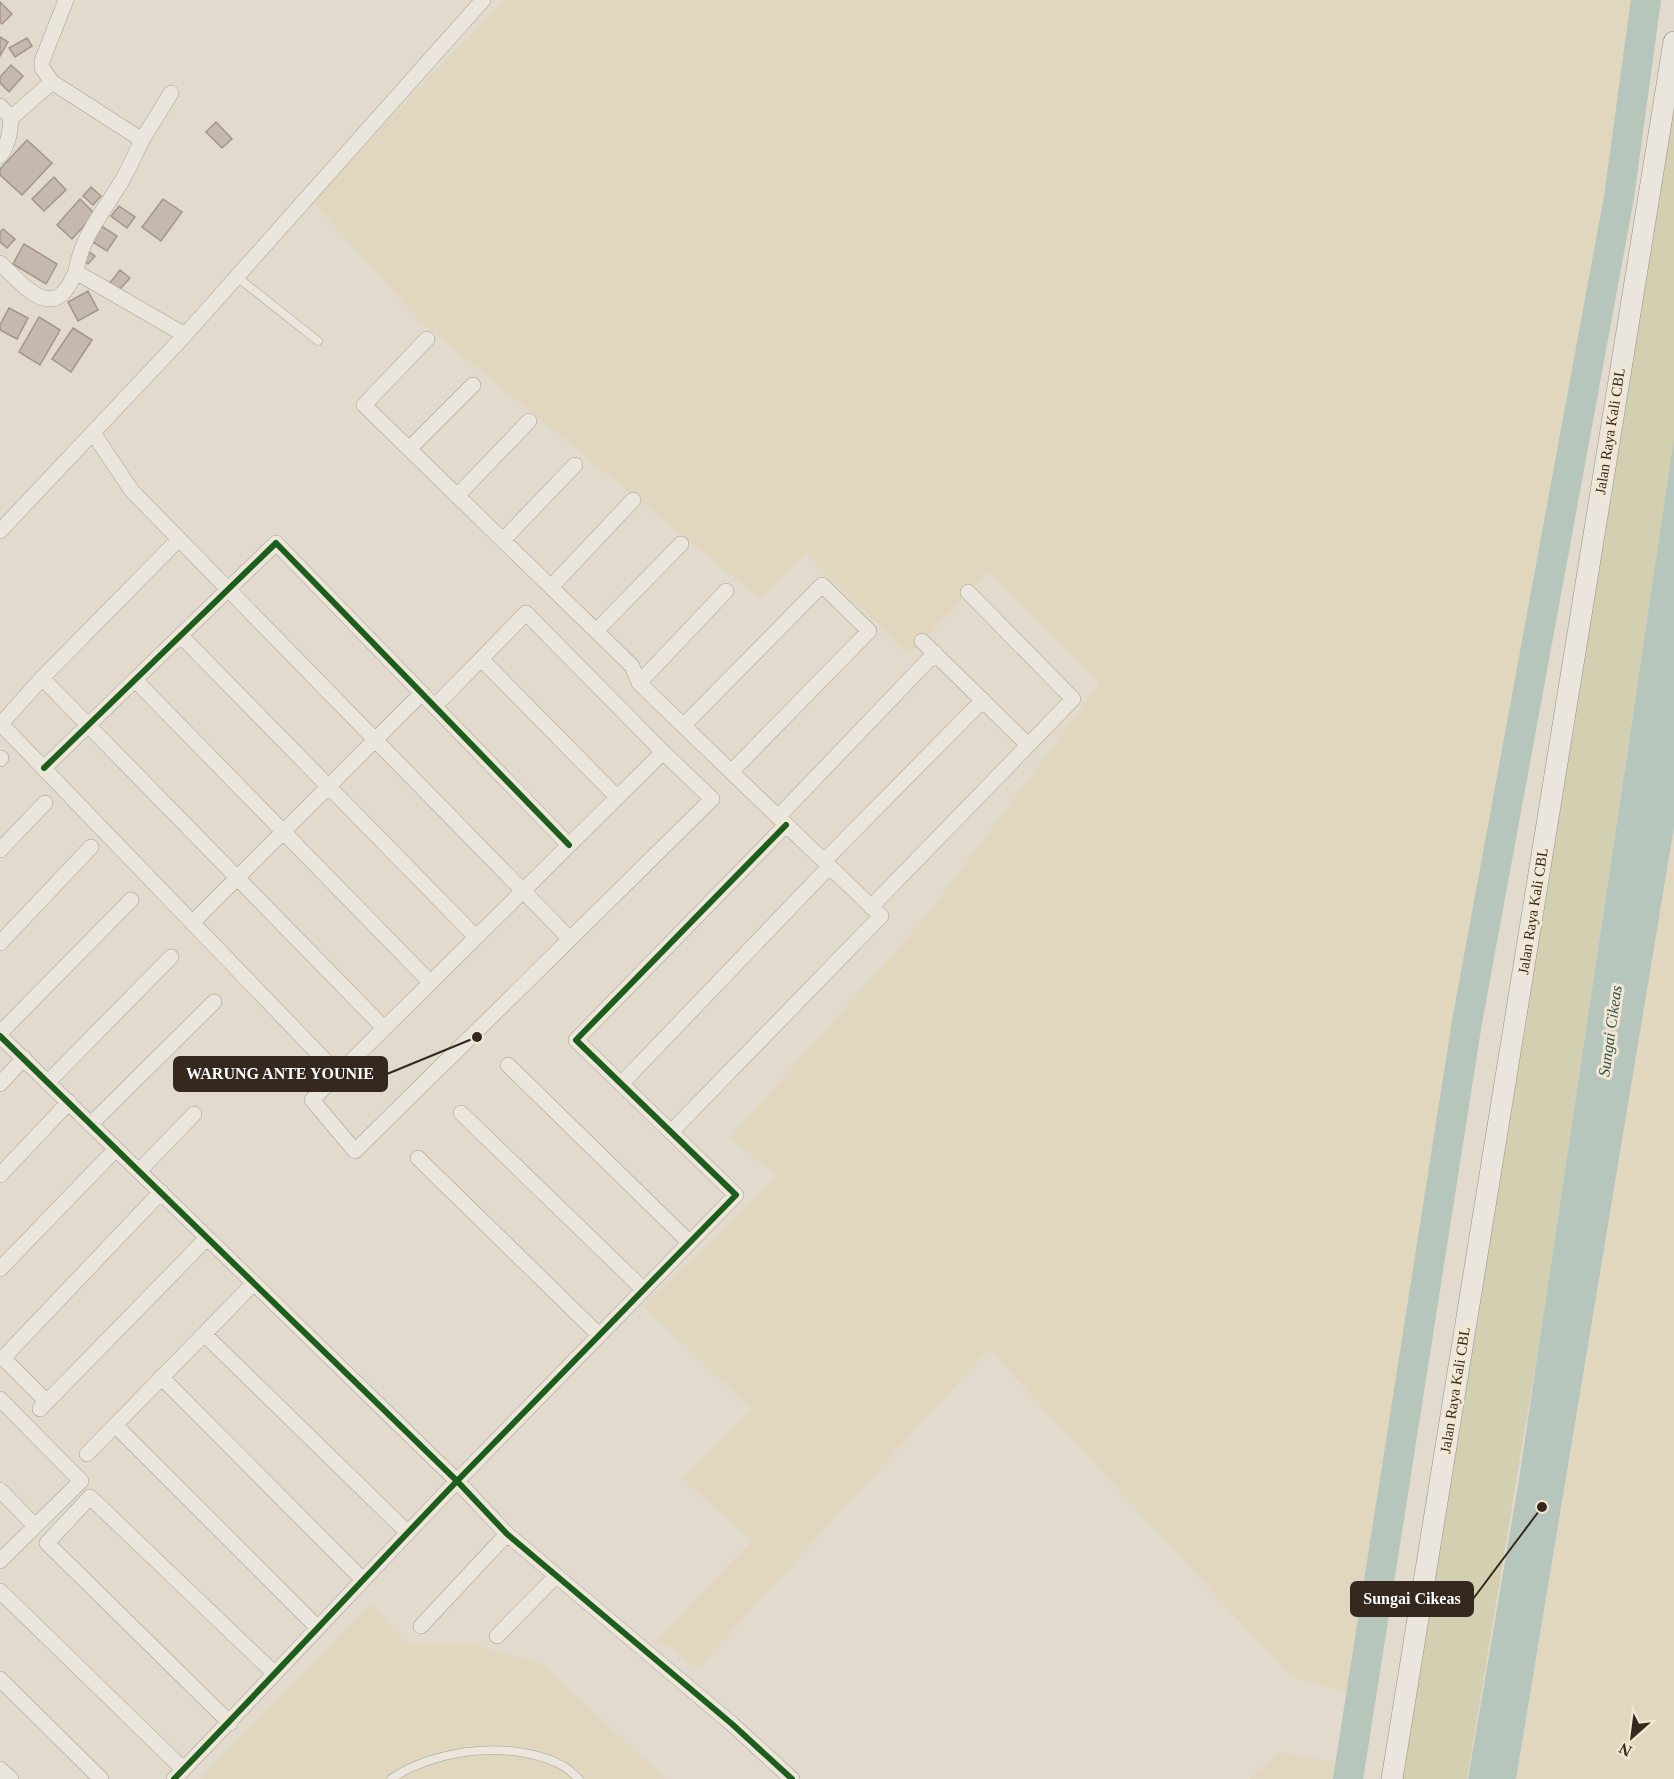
<svg xmlns="http://www.w3.org/2000/svg" width="1674" height="1779" font-family="Georgia,serif">
<rect width="100%" height="100%" fill="#e2dacc"/>
<!-- farmland -->
<path fill="#e0d7be" d="M503,0h1132l-273,1696 -71,-19 -302,-328 -291,319 -41,-29 95,-98 -71,-63 70,-69 -107,-103 133,-130 -47,-38 193,-218 177,-237 -111,-111 -80,83 -103,-101 -47,44 -339,-277 -108,-120z
M1674,827v952h-158l89,-538z
M370,1604l36,39h64l74,22 121,114h-465z
M1279,1752l71,13 -3,14h-98z"/>
<!-- green -->
<path fill="#d2d0b0" d="M1674,42v415l-41,255 -93,626 -73,441h-77z"/>
<!-- water -->
<path fill="#b7c6bc" d="M1674,439v388l-158,952h-48l51,-300z"/>
<g fill="none" stroke-linecap="round" stroke-linejoin="round">
<!-- river -->
<path stroke="#b7c6bc" stroke-width="30" d="M1348,1779l119,-757 152,-825 27,-197"/>
</g>
<!-- building -->
<path fill="#c5b8ad" stroke="#a2968c" stroke-width="1.5" d="M0,2l12,12 -10,10 -2,-2z
M0,37l8,5 -8,14z
M27,38l5,8 -17,11 -6,-9z
M11,65l12,11 -14,16 -9,-9v-6z
M216,122l16,17 -10,9 -16,-16z
M27,140l25,23 -30,32 -22,-20v-6z
M54,177l12,13 -22,21 -12,-12z
M91,187l10,9 -8,9 -10,-9z
M80,199l15,15 -23,25 -15,-14z
M163,199l19,13 -21,29 -19,-14z
M119,206l16,11 -8,11 -16,-12z
M98,224l19,12 -10,15 -19,-12z
M3,229l12,10 -8,9 -7,-6v-10z
M24,244l33,20 -11,20 -33,-20z
M87,250l8,6 -7,8 -7,-6z
M120,270l10,8 -12,13 -9,-7z
M88,291l10,19 -20,11 -10,-19z
M9,308l19,10 -11,21 -17,-9v-5z
M39,317l21,13 -20,35 -21,-13z
M73,328l19,12 -21,32 -19,-13z"/>
<g fill="none" stroke-linecap="round" stroke-linejoin="round">
<!-- service casing -->
<g stroke="#a79f96" stroke-width="9">
<path id="service" d="M237,277l81,64
M391,1779c45,-31 126,-40 174,-12 5,3 9,8 14,12"/>
</g>
<!-- minor casing -->
<g stroke="#a79f96" stroke-width="16">
<path id="minor" d="M52,82l90,58c-6,13 -12,26 -19,39 -18,31 -42,57 -47,93
M0,106l11,12
M142,140l29,-47
M0,156c9,-13 10,-24 11,-38l41,-36 -10,-14v-7l24,-61
M0,263c15,13 42,50 63,30 6,-6 9,-14 13,-21l109,63
M427,339l-63,66 268,261 7,17 242,233 -210,216
M93,433l39,58 438,448
M409,449l64,-64
M457,496l72,-75
M0,531l185,-196 298,-335
M179,539l-137,139 -41,46 337,350
M503,540l72,-75
M551,587l82,-87
M596,631l85,-87
M181,636l295,301
M922,641l106,104
M481,659l136,138
M42,678l342,350
M135,680l295,302
M639,683l87,-92
M435,706l91,-93 137,139
M683,726l139,-141 47,46 -138,141
M663,752l49,47 -357,352 -43,-51z
M0,759l1,-1
M44,768l232,-225 293,302
M778,817l157,-164
M0,850l45,-47
M824,861l159,-161
M871,907l202,-208 -105,-107
M192,923l230,-230
M0,943l91,-96
M0,1033l131,-133
M0,1036l457,445 50,53 225,190 60,55
M508,1065l181,177
M48,1082l123,-125
M0,1084l24,-26
M621,1084l208,-217
M461,1113l182,176
M91,1124l123,-122
M418,1158l181,177
M139,1171l55,-57
M0,1175l69,-73
M0,1269l116,-120
M204,1334l204,199
M161,1377l202,203
M0,1399l81,82 -81,80
M47,1402l-44,-44 158,-166
M40,1409l167,-171
M115,1425l203,203
M87,1454l167,-171
M0,1490l35,36
M0,1591l183,178
M421,1626l86,-92
M497,1636l59,-60
M0,1679l101,100
M230,1723l-183,-180 43,-46 184,176
M0,1769l11,10
M174,1779c96,-99 189,-200 284,-299 92,-95 185,-190 278,-285l-160,-155 210,-215"/>
</g>
<!-- secondary casing -->
<g stroke="#978f85" stroke-width="22">
<path id="secondary" d="M1392,1779l282,-1737"/>
</g>
<!-- service -->
<use href="#service" stroke="#eae5dd" stroke-width="8"/>
<!-- minor -->
<use href="#minor" stroke="#eae5dd" stroke-width="15"/>
<!-- secondary -->
<use href="#secondary" stroke="#eae5dd" stroke-width="21"/>
<!-- cycleway casing -->
<g stroke="#f2e7d3" stroke-width="10">
<path id="cycleway" d="M44,768l232,-225 293,302
M0,1036l457,445 50,53 225,190 60,55
M174,1779c96,-99 189,-200 284,-299 92,-95 185,-190 278,-285l-160,-155 210,-215"/>
</g>
<!-- cycleway -->
<use href="#cycleway" stroke="#1b5e20" stroke-width="6"/>
</g>
<g text-anchor="middle" dominant-baseline="central" stroke-width="6" stroke-linejoin="round" paint-order="stroke">
<!-- street labels -->
<g font-size="15" fill="#34281f" stroke="#f2e7d3">
<text transform="translate(1610 431) rotate(-81)">Jalan Raya Kali CBL</text>
<text transform="translate(1533 911) rotate(-81)">Jalan Raya Kali CBL</text>
<text transform="translate(1455 1390) rotate(-81)">Jalan Raya Kali CBL</text>
</g>
<!-- water labels -->
<g font-size="16" font-style="italic" fill="#2f534e" stroke="#f2e7d3">
<text transform="translate(1610 1031) rotate(-82)">Sungai Cikeas</text>
</g>
</g>
<!-- callouts -->
<path fill="none" stroke="#34281f" stroke-width="2" d="M477 1037L387 1074M1542 1507L1473 1599"/>
<g fill="#34281f" stroke="#f2e7d3" stroke-width="2">
<circle cx="477" cy="1037" r="6"/>
<circle cx="1542" cy="1507" r="6"/>
</g>
<g fill="#34281f" stroke="#34281f" stroke-width="2">
<rect x="174" y="1057" width="213" height="34" rx="6"/>
<rect x="1351" y="1582" width="122" height="34" rx="6"/>
</g>
<g font-size="16" text-anchor="middle" font-weight="bold" fill="#fff">
<text x="280" y="1079">WARUNG ANTE YOUNIE</text>
<text x="1412" y="1604">Sungai Cikeas</text>
</g>
<!-- north arrow -->
<g transform="translate(1632 1737) rotate(208)" stroke="#f2e7d3" stroke-width="4.5" paint-order="stroke">
<path d="M0-4.5L10 22L0 15L-10 22Z" fill="#34281f"/>
<text y="-9" font-size="16" font-weight="bold" text-anchor="middle" fill="#34281f">N</text>
</g>
</svg>
